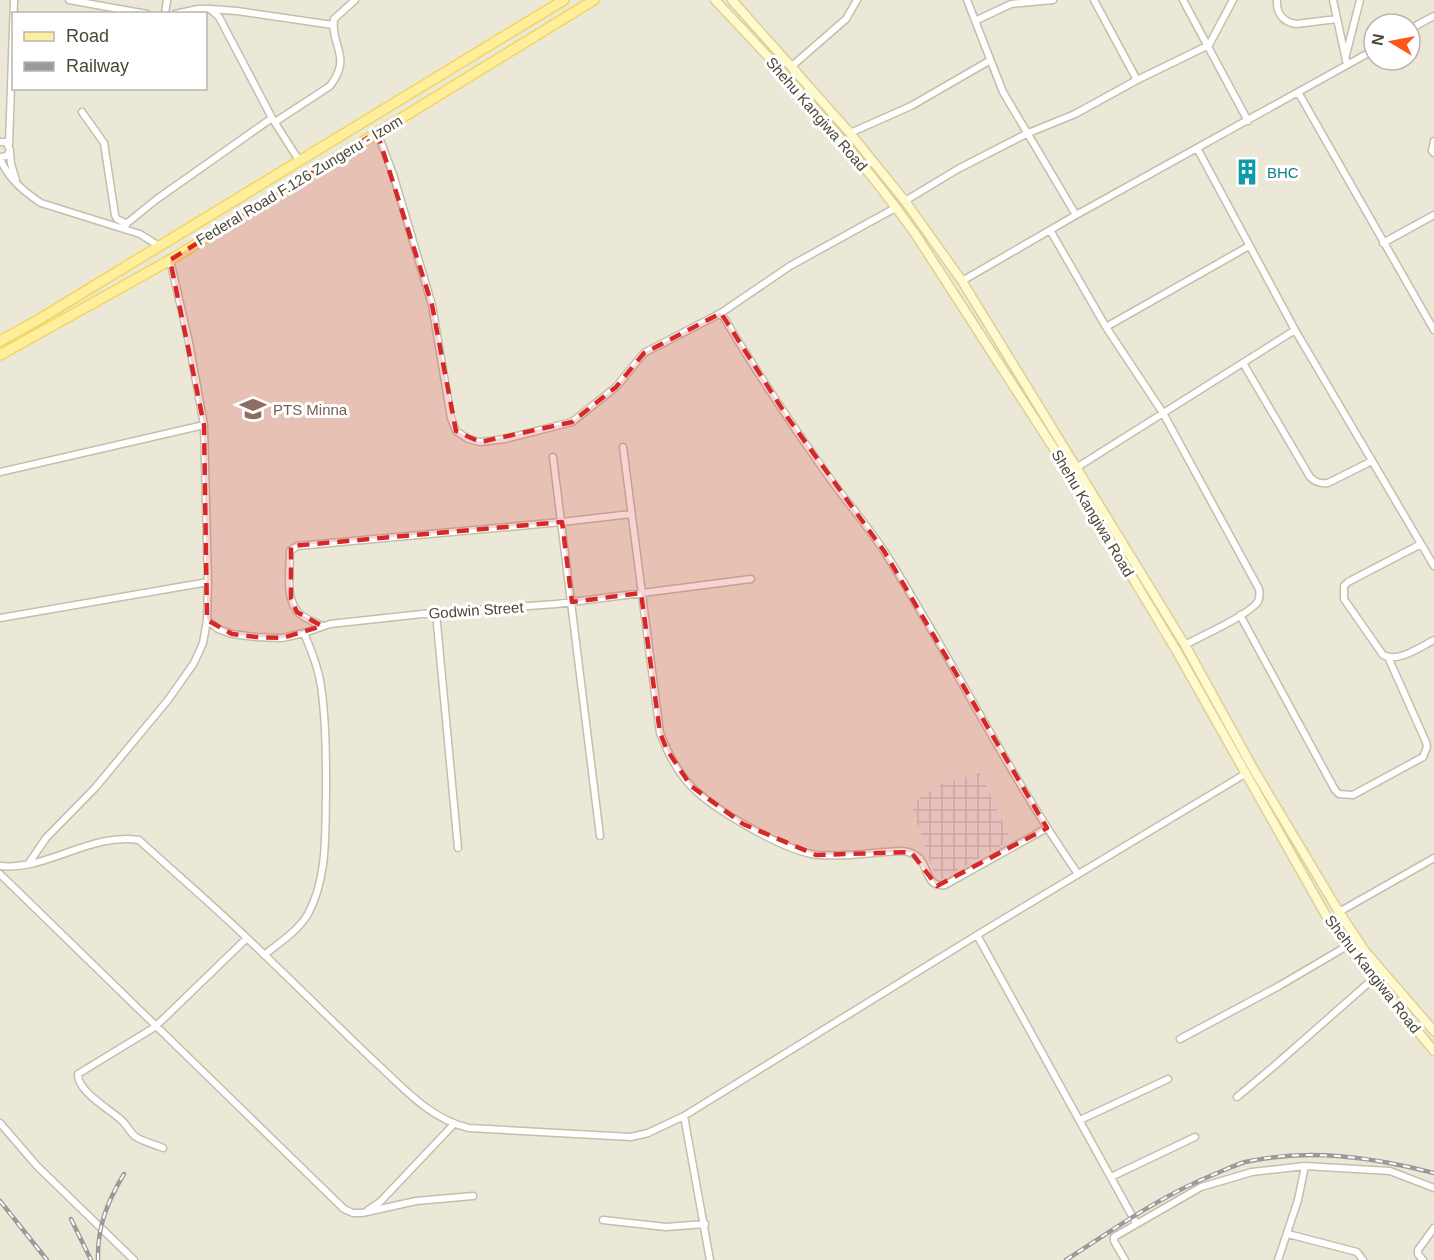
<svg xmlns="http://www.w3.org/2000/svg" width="1434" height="1260" font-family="Helvetica,sans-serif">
<defs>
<pattern id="industrial-grid" width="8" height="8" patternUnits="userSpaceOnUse" patternTransform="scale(1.5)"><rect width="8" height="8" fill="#eae6df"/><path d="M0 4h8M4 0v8" fill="none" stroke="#cac7c0"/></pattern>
</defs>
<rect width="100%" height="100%" fill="#f7f5eb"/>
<!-- residential -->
<path fill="#ebe8d8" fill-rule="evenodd" d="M0,0h1434v1260h-1434zM14,14h192v74h-192zM1374,24h36v36h-36z"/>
<!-- industrial -->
<path fill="url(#industrial-grid)" d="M980,773l31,67 -74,42 -26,-78 31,-20z"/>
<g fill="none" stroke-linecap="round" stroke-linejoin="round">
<!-- minor casing -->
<g stroke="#c4beac" stroke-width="9">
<path id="minor" d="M69,0l78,14
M967,0l36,92 73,123
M1094,0l43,80
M1183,0l65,121
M1277,0c-1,13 6,22 19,24l41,-5
M1333,0l14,65
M211,9l26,2 96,14
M165,14l2,-14
M175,14l23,-5h12l9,8 53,101 28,44
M975,21l36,-17 42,-4
M1410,29l24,-13
M1346,55l14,-55
M792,66l54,-47 11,-19
M1298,92l136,238
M82,112l22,31 11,72 2,4 10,5
M275,122l55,-36c23,-30 0,-40 4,-67l21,-19
M377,132l16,42 39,131 19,113 5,13 12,8 12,3 25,-3 67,-17 44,-35 28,-34 77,-40 69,-47 107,-59
M850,133l61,-27 78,-45
M1434,141l-2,10 2,2
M0,142h6l4,8 -3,6 -7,1
M9,144l5,-144
M1197,148l98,182 139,236
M10,152l1,12 5,16
M0,159c9,20 23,32 41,44l99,31 19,12
M905,201l53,-32 68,-35 49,-20 62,-34 72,-35 24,-45
M121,228l36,-29 115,-81
M1050,230l56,97 57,86 96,176c1,6 1,10 -2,14 -14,15 -54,32 -72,42
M1383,243l51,-28
M962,281l114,-66 298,-165
M721,313c33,55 68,108 105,160 19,27 42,53 60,81 66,105 121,218 192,320
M1106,327l143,-81
M1243,363l67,114c6,6 11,7 18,6l44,-22
M623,447l37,286c7,18 16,37 30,52 22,24 96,67 128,70 28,2 56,-3 84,-4 33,3 17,37 43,34l102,-57
M553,457l47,379
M1076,468l219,-138
M0,472l204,-47
M1421,544l-73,38 -4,4v13l39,56c15,8 37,-8 51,-15
M436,613l22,235
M1240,615l95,175 4,4 14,1 70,-38 4,-10 -1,-5 -38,-85
M0,618l208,-36
M207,620l11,9 14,5 24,3 26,1 22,-5 26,-9 92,-10 134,-10 195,-25
M322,626c-7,-4 -20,-8 -25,-15 -12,-16 -7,-41 -7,-60l7,-5 265,-24 69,-8
M29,863l17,-25 49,-50 73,-88 26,-37 9,-20 4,-23 1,-38 -4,-157 -15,-83 -19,-82
M0,866c47,5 91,-34 139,-26 36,33 74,65 109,99 42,40 83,81 125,121 29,26 56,59 96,68l162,9 17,-4 36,-17 293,-181 268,-161
M0,874l344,335 9,4h9l54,-12 57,-5
M1339,912l95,-54
M977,935l159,288
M264,955c15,-12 34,-24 44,-41 20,-37 17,-82 18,-122 0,-36 0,-71 -5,-106 -3,-19 -10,-36 -17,-53
M1180,1039l99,-53 68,-40
M1237,1097l36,-30 100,-88
M684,1116l26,144
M1080,1120l88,-41
M0,1123l37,43 97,94
M163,1148c-9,-4 -19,-6 -27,-11 -7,-5 -9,-13 -16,-18 -11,-10 -43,-28 -42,-45l77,-47 92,-89
M1111,1177l84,-40
M368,1210l12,-8 73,-77
M603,1220l63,7 39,-3
M1288,1234l69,18 6,8
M1125,1260l-11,-19v-4l87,-50 51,-15 53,-6 85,5 44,17
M1278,1260l20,-60 7,-34
M1423,1260l-5,-6v-4l16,-22"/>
</g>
<!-- secondary casing -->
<g stroke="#dbd196" stroke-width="11">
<path id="secondary" d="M715,0c71,75 141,151 201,235l153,237 107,178 152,269 19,27 87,105
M732,0l118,133 55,68 57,80 223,364 69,125 85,142 26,39 69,80"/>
</g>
<!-- primary casing -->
<g stroke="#f1d65f" stroke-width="12">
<path id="primary" d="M0,341l38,-21 526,-320
M0,355l170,-95 424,-260"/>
</g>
<!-- minor -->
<use href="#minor" stroke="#fff" stroke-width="6"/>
<!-- secondary -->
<use href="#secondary" stroke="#fff9cd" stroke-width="8"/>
<!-- primary -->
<use href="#primary" stroke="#ffee9c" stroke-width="9"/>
<!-- rail casing -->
<g stroke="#9a9a9a" stroke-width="4.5">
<path id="rail" d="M0,1201l47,59
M71,1219l20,41
M98,1260c-1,-32 9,-58 26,-86
M1066,1260c48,-31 96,-65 149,-86 10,-4 20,-9 30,-12 64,-14 127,-5 189,11"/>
</g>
<!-- rail -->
<use href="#rail" stroke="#fff" stroke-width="2" stroke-dasharray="7" stroke-linecap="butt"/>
</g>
<!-- marked area -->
<path fill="#d62828" fill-opacity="0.2" stroke="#d62828" stroke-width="4.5" stroke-dasharray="12 8" stroke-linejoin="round" d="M377,132l55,173 24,126 24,11 92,-20 44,-35 28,-34 77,-40 67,105 96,133 163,277 -110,58 -26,-34 -95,3 -73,-31 -52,-38 -24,-36 -7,-17 -19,-140 -69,9 -10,-80 -271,24v53l6,13 25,14 -40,12 -26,-1 -24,-3 -25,-14 -3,-195 -34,-165z"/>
<!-- icons -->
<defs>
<g id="building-bare" transform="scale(2.07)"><path d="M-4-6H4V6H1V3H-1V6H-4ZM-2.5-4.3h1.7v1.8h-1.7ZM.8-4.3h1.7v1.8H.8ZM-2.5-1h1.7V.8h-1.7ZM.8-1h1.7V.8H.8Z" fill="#0f9aa8" stroke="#fff" stroke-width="2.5" paint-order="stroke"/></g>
<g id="university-bare" transform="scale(2.07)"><path d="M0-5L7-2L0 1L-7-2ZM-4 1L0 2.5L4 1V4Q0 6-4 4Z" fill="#8d6e63" stroke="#fff" stroke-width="2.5" paint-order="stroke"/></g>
</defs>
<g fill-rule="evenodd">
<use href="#building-bare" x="1247" y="172"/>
<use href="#university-bare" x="253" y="409"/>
</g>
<g text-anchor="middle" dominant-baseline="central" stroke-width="6" stroke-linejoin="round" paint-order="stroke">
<!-- street labels -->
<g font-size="15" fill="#4c4737" stroke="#fff">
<text transform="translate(817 114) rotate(49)">Shehu Kangiwa Road</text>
<text transform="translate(299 180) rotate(-31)">Federal Road F.126 Zungeru - Izom</text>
<text transform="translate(1093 513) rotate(59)">Shehu Kangiwa Road</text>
<text transform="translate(476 610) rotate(-4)">Godwin Street</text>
<text transform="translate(1373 974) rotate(52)">Shehu Kangiwa Road</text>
</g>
<!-- culture labels -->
<g font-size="15" fill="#0d838f" stroke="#fff" text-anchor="start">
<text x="1267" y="172">BHC</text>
</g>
<!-- education labels -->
<g font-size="15" fill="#785e54" stroke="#fff" text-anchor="start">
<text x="273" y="409">PTS Minna</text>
</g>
</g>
<!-- legend -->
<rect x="12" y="12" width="195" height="78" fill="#ffffff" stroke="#b7b5af" stroke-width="1.5"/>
<rect x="24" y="32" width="30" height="9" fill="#ffee9c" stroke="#b7b5af" stroke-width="1.5"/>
<text x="66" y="42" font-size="18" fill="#4c4737">Road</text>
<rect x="24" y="62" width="30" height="9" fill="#9a9a9a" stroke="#b7b5af" stroke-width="1.5"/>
<text x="66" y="72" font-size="18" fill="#4c4737">Railway</text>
<!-- north arrow -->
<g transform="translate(1392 42) rotate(280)"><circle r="28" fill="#ffffff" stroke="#b7b5af" stroke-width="1.5"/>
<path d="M0-4.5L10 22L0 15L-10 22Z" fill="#ff571a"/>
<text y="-9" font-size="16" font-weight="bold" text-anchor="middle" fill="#4c4737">N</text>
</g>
</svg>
